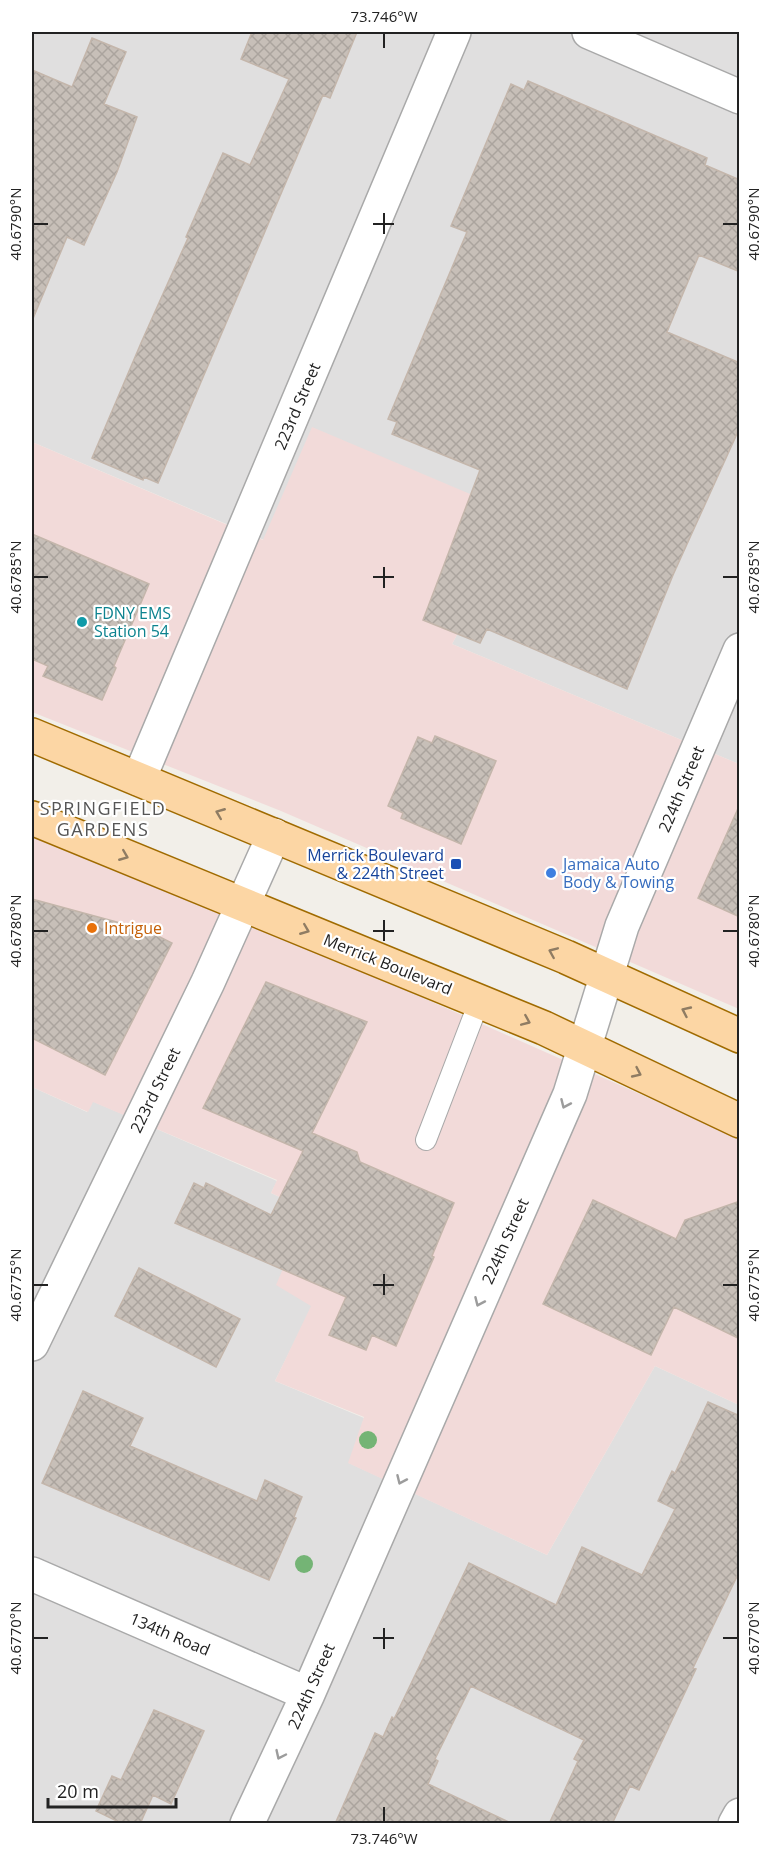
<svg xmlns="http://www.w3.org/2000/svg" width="771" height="1855" font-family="'Open Sans',sans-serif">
<defs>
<pattern id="building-cross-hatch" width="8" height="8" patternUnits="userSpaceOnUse" patternTransform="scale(1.5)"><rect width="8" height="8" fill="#c7bfb8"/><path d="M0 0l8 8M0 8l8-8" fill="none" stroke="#aba49e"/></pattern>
</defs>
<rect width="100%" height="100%" fill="#f2efe9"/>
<!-- residential -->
<path fill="#e0dfdf" d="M32,32h707v732l-287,-120 69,-128 -257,24 -232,-98z
M32,1087l55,25 5,-11 185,80 -6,12 37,17 4,96 -37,75 89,37 -15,45 198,92 108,-189 84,39v418h-707z"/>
<!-- commercial -->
<path fill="#f2dad9" d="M312,427l210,89 -70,128 287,120v245l-458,-198 -249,-99v-270l231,98z
M32,830l105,41 602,267v267l-84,-39 -108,189 -199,-92 16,-46 -89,-36 36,-75 -35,-21 32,-75 -37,-17 6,-13 -184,-78 -5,10 -56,-25z"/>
<!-- building -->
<path fill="url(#building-cross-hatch)" stroke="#c4b6ab" stroke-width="1.5" d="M252,32h105l-27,66 -7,-3 -165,388 -14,-6 -1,3 -51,-22 49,-115 47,-105 -2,-1 37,-84 27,12 39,-86 -48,-20z
M92,38l34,14 -22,52 33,13 -20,55 -33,73 -17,-8 -35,84v-251l40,17z
M528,81l179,77 -2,7 35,15v92l-41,-17 -32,77 73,31v64l-67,148 -46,114 -140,-60 -7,14 -57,-23 57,-150 -88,-36 5,-12 -9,-3 79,-187 -16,-6 60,-142 13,6z
M32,534l117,50 -35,82 2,2 -14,32 -59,-24 5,-10 -16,-7z
M435,736l61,25 -35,83 -60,-26 2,-5 -15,-7 30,-69 14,6z
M740,804v113l-42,-19z
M32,899l114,31 26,13 -67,132 -73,-37z
M266,982l101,40 -55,111 45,19 3,10 94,41 -22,53 2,1 -38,89 -24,-11 -6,15 -37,-15 17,-38 -171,-74 19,-40 10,5 2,-5 65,32 32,-64 -100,-43z
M593,1200l83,39 9,-19 55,-19v138l-66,-32 -23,48 -108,-51z
M139,1268l101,51 -24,48 -101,-51z
M83,1391l60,27 -13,28 127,55 8,-21 37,17 -8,20 2,1 -27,62 -227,-97z
M708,1402l32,14v154l-47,98 3,1 -57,121 -9,-4 -18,38h-63l29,-63 -4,-2 10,-19 -113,-54 -36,73 3,2 -10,23 85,40h-178l40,-91 8,4 9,-20 2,2 75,-156 87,42 26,-58 60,28 33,-66 -17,-8 14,-30 3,2z
M154,1710l50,21 -33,73 -18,-9 -13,29h-17l-27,-13 16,-35 9,4z"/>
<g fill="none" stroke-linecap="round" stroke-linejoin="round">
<!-- service casing -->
<g stroke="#a9a9a9" stroke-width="22">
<path id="service" d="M426,1140l53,-138"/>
</g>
<!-- minor casing -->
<g stroke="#a9a9a9" stroke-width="36">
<path id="minor" d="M589,32l151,65
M139,779l315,-747
M32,1344l176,-362 66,-147
M32,1574l276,120
M247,1824l61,-130 262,-600 52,-168 118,-276
M735,1824l5,-9"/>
</g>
<!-- primary casing -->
<g stroke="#a06b00" stroke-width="36">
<path id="primary" d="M32,735l534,222 174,79
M32,818l512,210 196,93"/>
</g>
<!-- service -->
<use href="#service" stroke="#fff" stroke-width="20"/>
<!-- minor -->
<use href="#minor" stroke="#fff" stroke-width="33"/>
<!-- primary -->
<use href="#primary" stroke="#fcd6a4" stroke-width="33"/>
</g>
<!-- trees -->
<g fill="#74b475">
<circle cx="368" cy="1440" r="9"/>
<circle cx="304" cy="1564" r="9"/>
</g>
<!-- one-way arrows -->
<defs><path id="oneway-chevron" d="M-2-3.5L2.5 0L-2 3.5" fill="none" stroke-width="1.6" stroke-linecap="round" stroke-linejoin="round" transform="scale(1.5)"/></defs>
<g stroke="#8f7c63">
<use href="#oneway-chevron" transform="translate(220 813) rotate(-158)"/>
<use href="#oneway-chevron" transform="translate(124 856) rotate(22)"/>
<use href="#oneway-chevron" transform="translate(305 930) rotate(22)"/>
<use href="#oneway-chevron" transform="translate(553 952) rotate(-157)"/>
<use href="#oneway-chevron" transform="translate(686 1011) rotate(-155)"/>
<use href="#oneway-chevron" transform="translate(526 1021) rotate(23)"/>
<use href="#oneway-chevron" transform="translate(637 1073) rotate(25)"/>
</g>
<g stroke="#9c9c9c">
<use href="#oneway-chevron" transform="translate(565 1104) rotate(114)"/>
<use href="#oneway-chevron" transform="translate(479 1302) rotate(114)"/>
<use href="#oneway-chevron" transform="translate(401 1480) rotate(114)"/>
<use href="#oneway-chevron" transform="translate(280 1755) rotate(115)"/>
</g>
<!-- ticks -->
<path fill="none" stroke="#222" stroke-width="2" d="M384,33v15M384,213v21M33,224h15M373,224h21M723,224h15M384,567v21M33,577h15M373,577h21M723,577h15M384,920v21M33,931h15M373,931h21M723,931h15M384,1274v21M33,1285h15M373,1285h21M723,1285h15M384,1628v21M33,1638h15M373,1638h21M723,1638h15M384,1807v15"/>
<!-- markers -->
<circle fill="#0f9aa8" stroke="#fff" stroke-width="2" cx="82" cy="622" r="6"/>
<rect fill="#1a4fb4" stroke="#fff" stroke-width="2" x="450" y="858" width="12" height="12" rx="3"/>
<circle fill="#3f7fe0" stroke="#fff" stroke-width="2" cx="551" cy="873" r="6"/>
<circle fill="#e8710a" stroke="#fff" stroke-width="2" cx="92" cy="928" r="6"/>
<g text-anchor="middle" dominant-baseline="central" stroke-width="4.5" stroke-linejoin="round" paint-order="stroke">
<!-- street labels -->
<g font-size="16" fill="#222" stroke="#fff">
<text transform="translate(297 406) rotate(-67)">223rd Street</text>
<text transform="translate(681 789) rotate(-67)">224th Street</text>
<text transform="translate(388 964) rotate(22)">Merrick Boulevard</text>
<text transform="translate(155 1090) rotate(-64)">223rd Street</text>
<text transform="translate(505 1241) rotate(-66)">224th Street</text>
<text transform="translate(170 1634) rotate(23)">134th Road</text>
<text transform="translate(311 1686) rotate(-66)">224th Street</text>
</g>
<!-- culture labels -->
<g font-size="16" fill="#0d838f" stroke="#fff" text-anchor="start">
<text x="94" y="613">FDNY EMS<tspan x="94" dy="18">Station 54</tspan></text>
</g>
<!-- transit labels -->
<g font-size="16" fill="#164399" stroke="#fff" text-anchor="end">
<text x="444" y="855">Merrick Boulevard<tspan x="444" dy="18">&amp; 224th Street</tspan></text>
</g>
<!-- shop labels -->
<g font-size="16" fill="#366cbe" stroke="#fff" text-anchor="start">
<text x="563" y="864">Jamaica Auto<tspan x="563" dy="18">Body &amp; Towing</tspan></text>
</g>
<!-- food labels -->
<g font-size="16" fill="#c56008" stroke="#fff" text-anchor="start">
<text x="104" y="928">Intrigue</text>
</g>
<!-- neighbourhood labels -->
<g font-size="18" letter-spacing="1.5" fill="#555" stroke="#fff">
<text x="103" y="808">SPRINGFIELD<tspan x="103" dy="21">GARDENS</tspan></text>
</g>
</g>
<!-- border -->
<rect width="771" height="1855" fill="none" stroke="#ffffff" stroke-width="66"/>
<!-- scale -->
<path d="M48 1798v9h128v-9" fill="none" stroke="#222222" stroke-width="3"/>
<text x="57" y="1798" font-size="18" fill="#222222" stroke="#ffffff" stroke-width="4.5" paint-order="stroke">20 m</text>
<rect x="33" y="33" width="705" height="1789" fill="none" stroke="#222" stroke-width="2"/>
<g font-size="15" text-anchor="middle" fill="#222">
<text x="384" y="22">73.746°W</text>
<text transform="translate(16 224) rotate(-90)" y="5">40.6790°N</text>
<text transform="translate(754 224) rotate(-90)" y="5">40.6790°N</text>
<text transform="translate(16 577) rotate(-90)" y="5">40.6785°N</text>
<text transform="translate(754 577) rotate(-90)" y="5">40.6785°N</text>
<text transform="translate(16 931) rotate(-90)" y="5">40.6780°N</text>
<text transform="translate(754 931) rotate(-90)" y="5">40.6780°N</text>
<text transform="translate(16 1285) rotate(-90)" y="5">40.6775°N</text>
<text transform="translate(754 1285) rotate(-90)" y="5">40.6775°N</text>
<text transform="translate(16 1638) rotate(-90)" y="5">40.6770°N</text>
<text transform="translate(754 1638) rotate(-90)" y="5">40.6770°N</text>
<text x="384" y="1844">73.746°W</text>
</g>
</svg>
